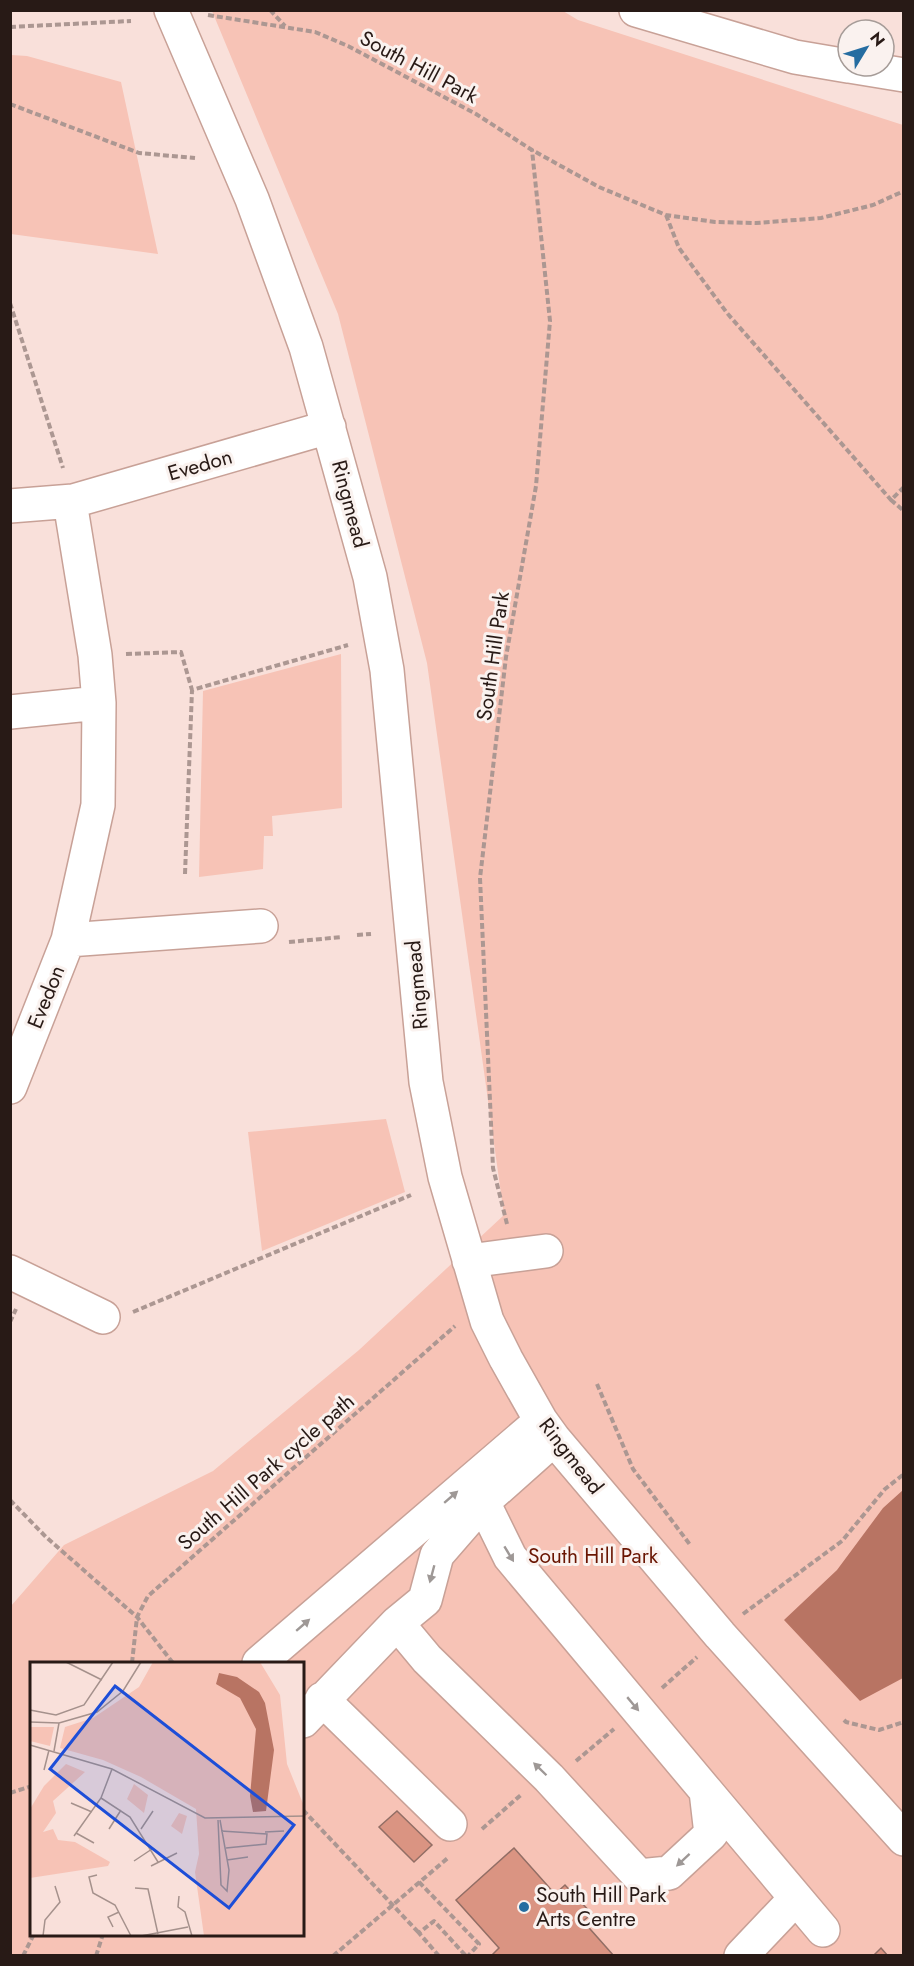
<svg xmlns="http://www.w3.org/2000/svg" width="914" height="1966" font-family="Jost,sans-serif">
<rect width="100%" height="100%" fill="#f9e0da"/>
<!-- green -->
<path fill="#f7c3b6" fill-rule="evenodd" d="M212,11h351l15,9 325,105v1830l-892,1v-350l53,-61 149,-74 146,-121 145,-135 -77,-552 -89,-349zM32,1663h271v271h-271z
M11,55l16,1 94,26 37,172 -147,-20z
M341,654l1,154 -70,8 1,20h-9l-1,33 -64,8 4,-186z
M386,1119l19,73 -143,59 -14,-119z"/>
<!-- water -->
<path fill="#b87463" d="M903,1490v188l-43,23 -76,-81 53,-50 46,-62z"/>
<!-- building -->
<path fill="#da9482" stroke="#926e65" stroke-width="1.5" d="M397,1811l35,34 -18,17 -35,-35z
M514,1848l41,46 10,-9 27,29 -9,7 31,35h-123l8,-8 -43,-48z
M881,1948l7,8h-15z"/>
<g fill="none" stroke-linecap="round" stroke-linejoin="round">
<!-- minor casing -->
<g stroke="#c8a197" stroke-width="36">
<path id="minor" d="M171,10l81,189 54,148 64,230 17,93 39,412 19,95 42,144 19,38 35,62 13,18 166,196 184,204
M636,10l159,47 53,9
M849,66l55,9
M10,506l63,-5 256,-74
M10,712l89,-9
M68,940l193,-14
M10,1087l58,-147 30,-135 1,-102 -4,-48 -25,-153
M469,1261l77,-10
M10,1272l93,45
M397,1623l30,36 122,119 90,98 30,-3 42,-39 -5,-43 -196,-234 -27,-55
M259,1663l282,-242
M322,1699l128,125
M303,1721l94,-98 28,-23 12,-45 46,-53 71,-63
M706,1791l117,139
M741,1956l55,-58"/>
</g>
<!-- path -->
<path stroke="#ac9792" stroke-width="4" stroke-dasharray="6 3" stroke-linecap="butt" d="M270,10l15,16
M208,15l107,17 33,14 128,68 56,36 67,37 67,28 49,7 41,1 65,-5 52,-13 31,-14
M10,27l121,-6
M10,104l129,49 56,5
M666,215l13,33 48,65 164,187
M10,303l53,165
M904,487l-13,13 13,11
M126,654l55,-2 11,38
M185,874l7,-184 156,-45
M357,935l14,-1
M289,942l53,-5
M507,1224l-14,-56 -13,-290 26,-221 30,-171 14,-165 -18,-171
M133,1312l278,-117
M10,1322l6,-13
M597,1384l36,85 58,77
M10,1500l36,37 91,80 36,46
M743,1614l99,-73 43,-52 19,-15
M132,1663l5,-46 11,-21 307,-270
M662,1688l35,-31
M844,1720l2,2 33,8 25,-8
M576,1761l38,-32
M10,1793l22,-7
M303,1810l116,123
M482,1829l40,-35
M419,1882l60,62 -11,12
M23,1956l11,-22
M96,1956l7,-22
M333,1956l116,-99
M439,1956l-20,-23 15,-12 32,35"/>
<!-- minor -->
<use href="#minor" stroke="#fff" stroke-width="33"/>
</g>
<!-- one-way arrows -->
<defs><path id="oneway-solid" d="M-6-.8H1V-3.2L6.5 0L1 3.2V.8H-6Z" transform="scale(1.5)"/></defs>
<g fill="#9e9896">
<use href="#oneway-solid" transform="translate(451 1497) rotate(-41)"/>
<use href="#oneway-solid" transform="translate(509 1554) rotate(59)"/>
<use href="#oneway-solid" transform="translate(432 1574) rotate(105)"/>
<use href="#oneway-solid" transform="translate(303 1625) rotate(-41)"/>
<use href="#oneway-solid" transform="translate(633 1704) rotate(50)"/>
<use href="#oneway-solid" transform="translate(540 1769) rotate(-136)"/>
<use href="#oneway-solid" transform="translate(683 1860) rotate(137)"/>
</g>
<!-- markers -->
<circle fill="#256da1" stroke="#faf2ef" stroke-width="2" cx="524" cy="1907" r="6"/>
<g text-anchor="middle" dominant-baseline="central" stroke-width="6" stroke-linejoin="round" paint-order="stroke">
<!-- street labels -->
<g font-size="21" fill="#281a16" stroke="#faf2ef">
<text transform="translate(419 67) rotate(28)">South Hill Park</text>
<text transform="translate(200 465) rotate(-16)">Evedon</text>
<text transform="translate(350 504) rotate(75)">Ringmead</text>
<text transform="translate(493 656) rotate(-82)">South Hill Park</text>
<text transform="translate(417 985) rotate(-95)">Ringmead</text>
<text transform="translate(46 997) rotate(-68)">Evedon</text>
<text transform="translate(571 1456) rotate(52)">Ringmead</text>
<text transform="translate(266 1472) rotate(-41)">South Hill Park cycle path</text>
</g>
<!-- park labels -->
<g font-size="21" fill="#691502" stroke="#faf2ef">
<text x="593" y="1556">South Hill Park</text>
</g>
<!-- poi labels -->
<g font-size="21" fill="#281a16" stroke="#faf2ef" text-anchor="start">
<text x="536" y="1895">South Hill Park<tspan x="536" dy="24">Arts Centre</tspan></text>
</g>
</g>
<!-- overview -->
<g transform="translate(30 1662)">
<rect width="274" height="274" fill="#f9e0da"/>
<path d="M123,0h107l20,33 7,69 17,42v130h-100l-9,-64 4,-18 -3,-45 -55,-32 -38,-17 -43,-12 5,-21 28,-9 46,-31zM0,65h24l-4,19 -20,-5zM36,102l19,8 -32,29 3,12 -13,19 10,-3 5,11 17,2 35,20 -2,4 -78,12v-69l14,-23zM104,122l14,11 -4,18 -17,-14zM149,151l8,3 -5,18 -11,-8z" fill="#f7c3b6"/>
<path d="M189,11l18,4 22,15 6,11 9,47 -8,61 -13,1 -3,-16 6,-67 -16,-31 -24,-14z" fill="#b87463"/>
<path fill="none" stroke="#a5918c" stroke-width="1.5" d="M36,0l36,18M0,48l26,5 28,-10 29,-43M0,60l29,1 38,-11 26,-21 18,-29M0,83l82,24 93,49 100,-2M24,89l5,-28M14,108l5,-20M71,136l29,19 28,45M41,141l21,9M188,158l3,65 6,6 2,-21 -9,-50M79,167l12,-19M111,167l12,-18M191,169l46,3 -1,10 -40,4M235,170l19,-1M46,171l18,10M44,174l27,-38 11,-29M197,198l21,-3M104,199l18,-12M121,204l26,-13M67,213l-8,2 4,16 22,12 16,31M105,226l13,1 10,45M149,234l-1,11 7,5 7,24M83,265l-5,-10 11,-5M13,274l2,-16 15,-18 -5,-16M111,274l47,-9"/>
<path fill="#1d4ed8" fill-opacity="0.15" stroke="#1d4ed8" stroke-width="3" d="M85,24l179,139 -65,83 -179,-139z"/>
<rect width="274" height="274" fill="none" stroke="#281a16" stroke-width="3"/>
</g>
<!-- border -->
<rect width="914" height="1966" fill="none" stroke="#281a16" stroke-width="24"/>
<!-- north arrow -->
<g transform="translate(866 48) rotate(52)"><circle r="28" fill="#faf2ef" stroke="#a69c98" stroke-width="1.5"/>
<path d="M0-4.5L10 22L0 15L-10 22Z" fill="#256da1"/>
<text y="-9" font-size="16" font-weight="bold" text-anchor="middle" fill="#281a16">N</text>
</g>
</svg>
